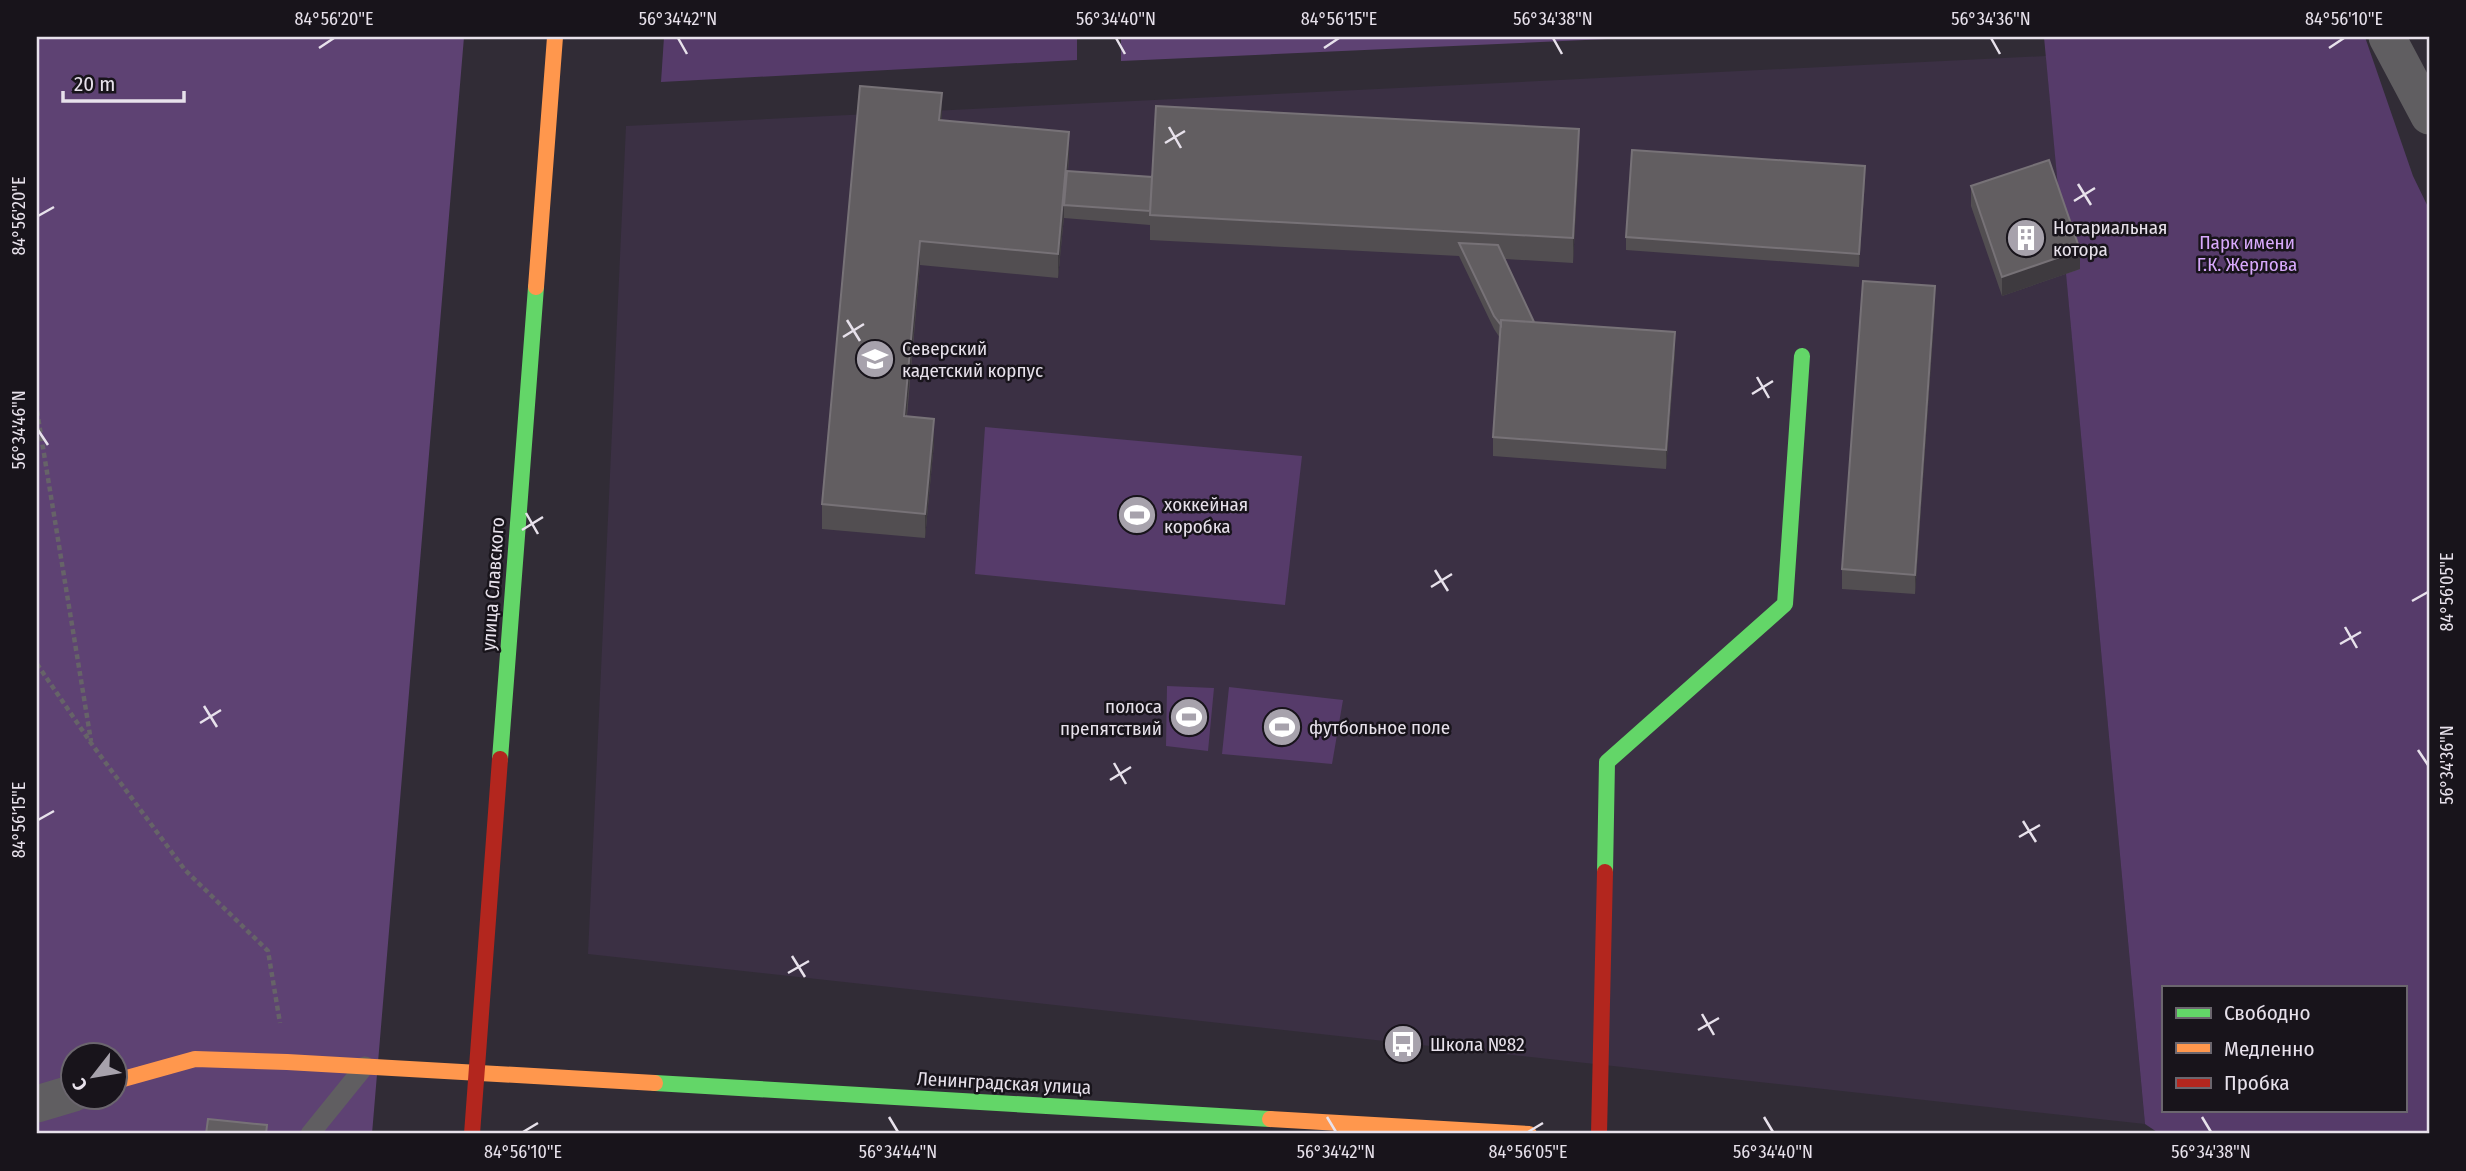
<svg xmlns="http://www.w3.org/2000/svg" width="2466" height="1171" font-family="'Fira Sans Condensed',sans-serif">
<rect width="100%" height="100%" fill="#312c36"/>
<!-- built -->
<path fill="#3b3044" d="M2046,56l99,1068 -1557,-170 38,-828z"/>
<!-- green -->
<path fill="#563b6a" fill-rule="evenodd" d="M664,37h413v23l-416,22z
M2044,37h321l48,139 16,33v925h-269l-15,-10zM2163,987h242v123h-242z
M985,427l317,29 -17,149 -310,-31z
M1167,686l47,2 -6,63 -42,-5z
M1229,687l114,13 -11,64 -110,-10z"/>
<!-- forest -->
<path fill="#5e4273" fill-rule="evenodd" d="M37,37h427l-92,1097h-335zM74,1056h42v42h-42z
M1121,37h531l-531,24z"/>
<g fill="none" stroke-linecap="round" stroke-linejoin="round">
<!-- path -->
<path stroke="#666368" stroke-width="4.5" stroke-dasharray="5 3.5" stroke-linecap="butt" d="M37,411l54,330
M37,664l54,79 94,127 83,81 12,72"/>
<!-- lane -->
<path stroke="#605e61" stroke-width="19" d="M310,1134l55,-68"/>
<!-- street -->
<path stroke="#605e61" stroke-width="37" d="M2387,37l42,79
M37,1104l37,-11"/>
<!-- fast -->
<path stroke="#63d668" stroke-width="16" d="M500,759l36,-472
M1605,872l2,-110 178,-158 17,-248
M655,1083l615,36"/>
<!-- slow -->
<path stroke="#ff974d" stroke-width="16" d="M536,287l19,-250
M116,1081l79,-22 92,3 368,21
M1270,1119l259,15"/>
<!-- jam -->
<path stroke="#b3261e" stroke-width="16" d="M472,1134l28,-375
M1599,1134l6,-262"/>
</g>
<!-- wall -->
<path fill="#524e51" d="M942,121l127,36 -1,14 84,6 427,-23 -6,109 -68,-4 29,63 141,30 -9,117 -173,-13v-19l7,-99 -6,-9 -35,-73 -309,-16v-15l-86,-7v-2l-6,62 -138,-13 -13,151 27,27 -9,95 -103,-9v-25z
M1865,180l-6,87 -233,-17v-13z
M1971,186l109,83 -78,27 -31,-90z
M1935,306l-20,288 -73,-5v-20z"/>
<!-- shaded-wall -->
<path fill="#3e3a3f" d="M942,93v25l-3,27v-25z
M1579,129v25l-6,109v-25z
M1069,132v25l-4,48h-1v11l-6,62v-24z
M1865,166v14l-6,87v-13z
M920,241v24l-16,176v-25z
M2080,250v19l-78,27v-19z
M1935,286v20l-20,288v-19z
M1675,332v20l-9,117v-19z
M934,419v24l-9,95v-24z"/>
<!-- building -->
<path fill="#625e61" stroke="#777277" stroke-width="2" d="M860,86l82,7 -3,27 130,12 -11,122 -138,-13 -16,175 30,3 -9,95 -103,-10z
M1156,106l423,23 -6,109 -423,-23z
M1632,150l233,16 -6,88 -233,-17z
M2049,160l31,90 -78,27 -31,-91z
M1067,171l85,6 -2,34 -86,-6z
M1459,243l39,2 36,77 -33,-2v5l-7,-9z
M1863,281l72,5 -20,289 -73,-6z
M1501,320l174,12 -9,118 -173,-13z
M208,1119l59,6 -1,9h-60z"/>
<!-- ticks -->
<path fill="none" stroke="#e7e1eb" stroke-width="2.5" d="M678,38l9,16M1116,38l9,16M1553,38l9,16M1991,38l9,16M319,48l15,-10M1324,48l15,-10M2329,48l15,-10M1169,127l12,21M1165,143l20,-12M2078,184l13,21M2074,201l21,-13M38,216l16,-9M847,320l13,21M843,337l21,-13M1757,377l12,21M1752,394l21,-13M38,430l10,15M526,513l12,21M522,530l21,-13M1435,570l13,21M1431,587l21,-13M2412,601l16,-9M2345,627l12,21M2340,644l21,-12M204,706l13,21M200,723l21,-13M2418,750l10,15M1114,763l12,21M1110,780l21,-13M38,820l16,-9M2023,821l13,21M2019,837l21,-12M792,956l13,21M788,973l21,-12M1702,1014l12,21M1698,1030l21,-12M889,1117l9,15M1327,1117l9,15M1764,1117l9,15M2202,1117l9,15M523,1132l15,-9M1528,1132l15,-9"/>
<!-- icons -->
<defs>
<g id="building-disc" transform="scale(2.0125)"><circle r="9.5" fill="#a7a2ac" stroke="#18141b"/><path d="M-4-6H4V6H1V3H-1V6H-4ZM-2.5-4.3h1.7v1.8h-1.7ZM.8-4.3h1.7v1.8H.8ZM-2.5-1h1.7V.8h-1.7ZM.8-1h1.7V.8H.8Z" fill="#fff"/></g>
<g id="school-disc" transform="scale(2.0125)"><circle r="9.5" fill="#a7a2ac" stroke="#18141b"/><path d="M0-5L7-2L0 1L-7-2ZM-4 1L0 2.5L4 1V4Q0 6-4 4Z" fill="#fff"/></g>
<g id="stadium-disc" transform="scale(2.0125)"><circle r="9.5" fill="#a7a2ac" stroke="#18141b"/><path d="M0-5a6.5 5 0 1 0 0 10a6.5 5 0 1 0 0-10ZM-3.5-1.8h7v3.6h-7Z" fill="#fff"/></g>
<g id="bus-disc" transform="scale(2.0125)"><circle r="9.5" fill="#a7a2ac" stroke="#18141b"/><path d="M-5-6H5V4H4V6H2V4H-2V6H-4V4H-5ZM-3.5-4V0h7V-4ZM-3.5 1.2v1.5H-2V1.2ZM2 1.2v1.5H3.5V1.2Z" fill="#fff"/></g>
</defs>
<g fill-rule="evenodd">
<use href="#building-disc" x="2026" y="238"/>
<use href="#school-disc" x="875" y="359"/>
<use href="#stadium-disc" x="1137" y="515"/>
<use href="#stadium-disc" x="1189" y="717"/>
<use href="#stadium-disc" x="1282" y="727"/>
<use href="#bus-disc" x="1403" y="1044"/>
</g>
<g text-anchor="middle" dominant-baseline="central" stroke-width="5" stroke-linejoin="round" paint-order="stroke">
<!-- poi labels -->
<g font-size="19" fill="#e7e1eb" stroke="#18141b" text-anchor="start">
<text x="2053" y="227">Нотариальная<tspan x="2053" dy="22">котора</tspan></text>
<text x="902" y="348">Северский<tspan x="902" dy="22">кадетский корпус</tspan></text>
<text x="1164" y="504">хоккейная<tspan x="1164" dy="22">коробка</tspan></text>
<text x="1162" y="706" text-anchor="end">полоса<tspan x="1162" dy="22">препятствий</tspan></text>
<text x="1309" y="727">футбольное поле</text>
<text x="1430" y="1044">Школа №82</text>
</g>
<!-- park labels -->
<g font-size="19" fill="#d8a9fc" stroke="#18141b">
<text x="2247" y="242">Парк имени<tspan x="2247" dy="22">Г.К. Жерлова</tspan></text>
</g>
<!-- street labels -->
<g font-size="19" fill="#e7e1eb" stroke="#18141b">
<text transform="translate(493 584) rotate(-86)">улица Славского</text>
<text transform="translate(1004 1083) rotate(3)">Ленинградская улица</text>
</g>
</g>
<!-- border -->
<rect width="2466" height="1171" fill="none" stroke="#18141b" stroke-width="77"/>
<!-- legend -->
<rect x="2162" y="986" width="245" height="126" fill="#18141b" stroke="#6b666e" stroke-width="2"/>
<rect x="2176" y="1008" width="35" height="10" fill="#63d668" stroke="#6b666e" stroke-width="2"/>
<text x="2224" y="1020" font-size="21" fill="#e7e1eb">Свободно</text>
<rect x="2176" y="1043" width="35" height="10" fill="#ff974d" stroke="#6b666e" stroke-width="2"/>
<text x="2224" y="1056" font-size="21" fill="#e7e1eb">Медленно</text>
<rect x="2176" y="1078" width="35" height="10" fill="#b3261e" stroke="#6b666e" stroke-width="2"/>
<text x="2224" y="1090" font-size="21" fill="#e7e1eb">Пробка</text>
<!-- north arrow -->
<g transform="translate(94 1076) rotate(239)"><circle r="33" fill="#18141b" stroke="#6b666e" stroke-width="2"/>
<path d="M0-5L12 26L0 18L-12 26Z" fill="#a7a2ac"/>
<text y="-10" font-size="19" font-weight="bold" text-anchor="middle" fill="#e7e1eb">С</text>
</g>
<!-- scale -->
<path d="M63 91v10h121v-10" fill="none" stroke="#e7e1eb" stroke-width="3.5"/>
<text x="74" y="91" font-size="21" fill="#e7e1eb" stroke="#18141b" stroke-width="5" paint-order="stroke">20 m</text>
<rect x="38" y="38" width="2390" height="1094" fill="none" stroke="#e7e1eb" stroke-width="2.5"/>
<g font-size="18" text-anchor="middle" fill="#e7e1eb">
<text x="334" y="25">84°56'20"E</text>
<text x="678" y="25">56°34'42"N</text>
<text x="1116" y="25">56°34'40"N</text>
<text x="1339" y="25">84°56'15"E</text>
<text x="1553" y="25">56°34'38"N</text>
<text x="1991" y="25">56°34'36"N</text>
<text x="2344" y="25">84°56'10"E</text>
<text transform="translate(19 216) rotate(-90)" y="6">84°56'20"E</text>
<text transform="translate(19 430) rotate(-90)" y="6">56°34'46"N</text>
<text transform="translate(2447 592) rotate(-90)" y="6">84°56'05"E</text>
<text transform="translate(2447 765) rotate(-90)" y="6">56°34'36"N</text>
<text transform="translate(19 820) rotate(-90)" y="6">84°56'15"E</text>
<text x="523" y="1158">84°56'10"E</text>
<text x="898" y="1158">56°34'44"N</text>
<text x="1336" y="1158">56°34'42"N</text>
<text x="1528" y="1158">84°56'05"E</text>
<text x="1773" y="1158">56°34'40"N</text>
<text x="2211" y="1158">56°34'38"N</text>
</g>
</svg>
